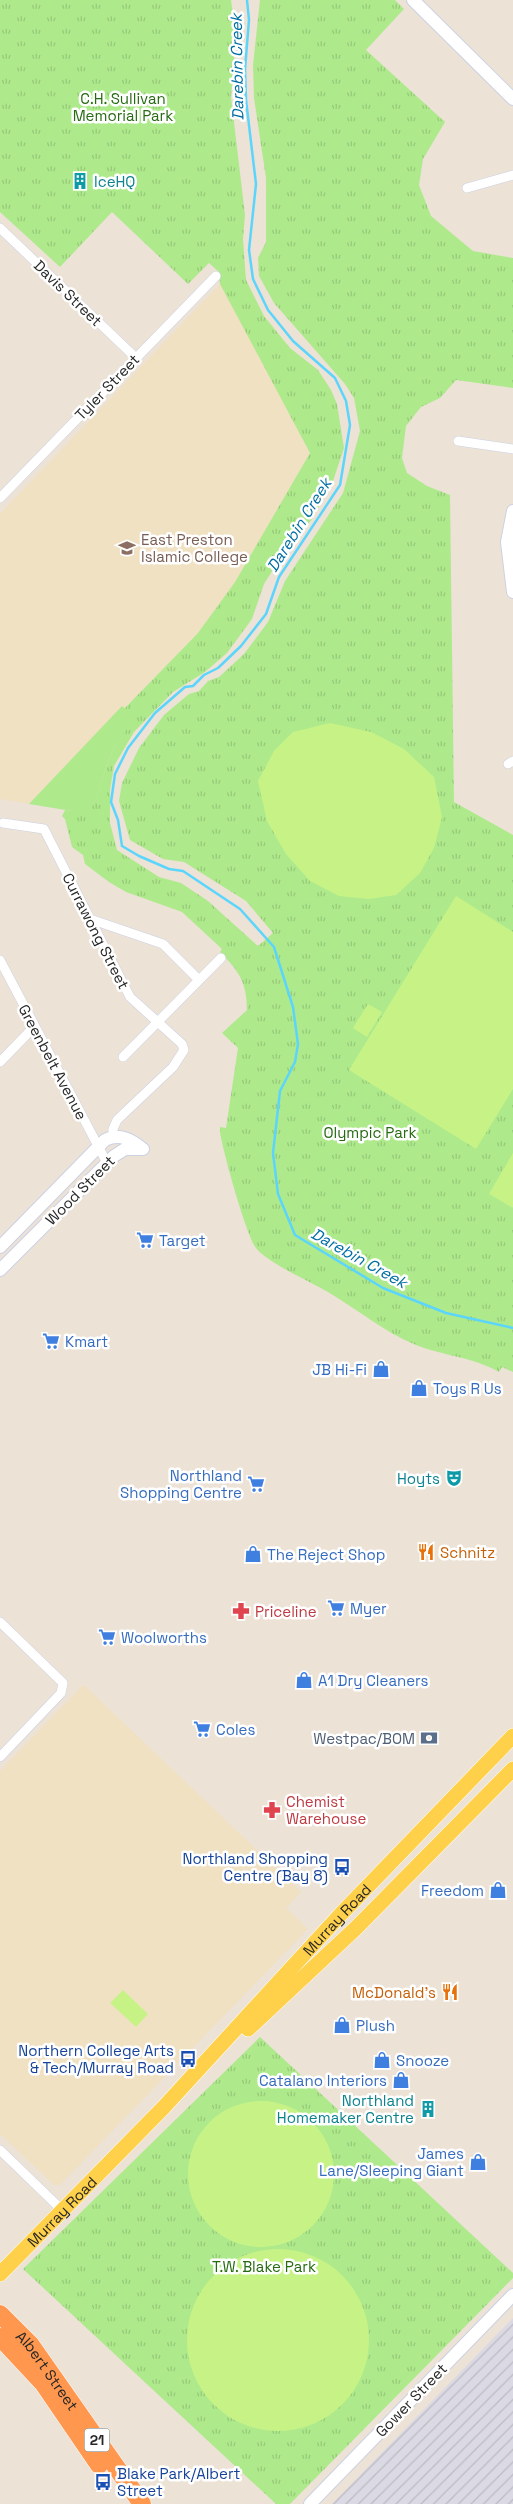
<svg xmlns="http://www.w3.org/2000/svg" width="513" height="2504" font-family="'Space Grotesk',sans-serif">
<defs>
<pattern id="industrial-furrows" width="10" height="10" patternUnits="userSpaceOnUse" patternTransform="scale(1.25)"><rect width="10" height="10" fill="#dbd9e3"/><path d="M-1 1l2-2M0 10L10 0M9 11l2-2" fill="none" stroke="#bcbac3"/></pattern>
<pattern id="park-tufts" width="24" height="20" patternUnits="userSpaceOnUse" patternTransform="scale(1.25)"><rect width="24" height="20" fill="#aeea8c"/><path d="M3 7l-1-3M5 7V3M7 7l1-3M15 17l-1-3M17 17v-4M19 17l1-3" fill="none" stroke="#96c979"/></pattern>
</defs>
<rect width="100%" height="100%" fill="#ece2d6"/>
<!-- industrial -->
<path fill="url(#industrial-furrows)" d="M513,2318v186h-181z"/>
<!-- education -->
<path fill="#f0e1c3" d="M220,284l55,93 35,76 -75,129 -37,51 -74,76 -2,-2 -93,97 -29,-5v-285z
M82,1686h3l216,206 -15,16 22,21 -248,256h-6l-54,-51v-363z"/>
<!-- grass -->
<path fill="#aeea8c" d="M122,706l14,11 -24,34 -22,63 -61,-10z"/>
<!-- park -->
<path fill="url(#park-tufts)" d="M0,0h231l5,35 -5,62 14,118 -2,24 3,41 18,36 26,32 28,22 13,20 6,14 7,44 -11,33 -21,38 -29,35 -19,30 -12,35 -25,34 -22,19 -32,20 -39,40 -20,34 -4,24v33l7,27 42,27 22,6 27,18 50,45 15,-13 -27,-32 -62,-39 -21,-3 -33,-19 -11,-39 3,-18 17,-35 25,-33 25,-21 10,-3 9,-10 11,-4 25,-23 24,-32 17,-41 58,-88 17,-62 -6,-33 -9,-14 -71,-81 -15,-27 -1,-18 8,-16v-64l-12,-80 -1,-33 7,-65h135l9,9 -38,41 79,72 -22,37 -4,26 12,31 42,35 40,7v130l-57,-8 -16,18 -19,9 -15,19 -4,32 5,15 20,13 23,9 4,307 59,33v537l-11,-5 -3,5c-26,-15 -55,-16 -83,-27 -32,-13 -59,-36 -88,-53 -17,-10 -62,-30 -72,-44 -10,-14 -33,-96 -36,-116v-5l6,1 12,-80 -16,-15 25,-23c0,-28 -9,-40 -27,-58l2,-3 -40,-37 -56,-20 -17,-10 -24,-18 -2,-9 -11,-8 -7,-28 -3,-3 3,-6 25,3 22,-62 23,-34 -11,-8 74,-76 37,-51 75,-129 -90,-169 -1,-12 -10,-9 -21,21 -76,-72 -52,55 -60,-55z
M260,2037l253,236v5l-223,226h-14l-253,-235z"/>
<!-- pitch -->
<path fill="#c7f386" d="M330,723l41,9 33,17 30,28 8,40 -8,31 -14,25 -24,22 -27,4 -30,-3 -29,-15 -24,-27 -19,-33 -9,-40 16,-30 19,-19z
M456,896l57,36v157l-37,60 -127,-79z
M368,1004l14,8 -15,25 -14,-9z
M513,1153v55l-24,-14z
M123,1990l25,24 -12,13 -26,-24z
M188 2174a73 73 0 1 1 146 0a73 73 0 1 1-146 0Z
M187 2340a91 91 0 1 1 182 0a91 91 0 1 1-182 0Z"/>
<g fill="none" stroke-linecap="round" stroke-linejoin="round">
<!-- stream -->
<path stroke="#5cd5fc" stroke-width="2.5" d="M247,0l2,20 -4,49 1,31 10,84 -7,66 4,29 15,31 25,31 42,37 11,23 4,24 -10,60 -61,92 -13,37 -25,32 -23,22 -14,7 -11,11 -8,1 -30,26 -27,35 -13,26 -4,28 7,18 4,26 17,10 30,13 14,2 57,38 34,38 19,60 5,37 -3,18 -15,29 -7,62 5,41 17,41 88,53 63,25 67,15"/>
<!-- street casing -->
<g stroke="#ccd1e3" stroke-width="10">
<path id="street" d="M467,188l46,-13
M0,228l136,130
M458,441l55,8
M0,498l216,-222
M508,764l5,-3
M3,823l41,6 86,168 52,47 2,6 -11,17 -56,53 -4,9v7
M90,919l73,25 36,36
M0,960l107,203
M123,1057l98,-99
M0,1062l34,-35
M0,1622l63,61 -2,10 -61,64
M0,2150l63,61"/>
</g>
<!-- secondary casing -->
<g stroke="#ccd1e3" stroke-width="14">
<path id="secondary" d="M413,0l100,99
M513,511l-6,31 6,50
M0,1247l105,-107c14,-7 26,-1 38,9
M0,1270l114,-114 11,-7h18
M310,2504l203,-209"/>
</g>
<!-- primary casing -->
<g stroke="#fff" stroke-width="16">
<g id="primary">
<path d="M248,2029l108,-101 157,-159"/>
<path id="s1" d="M0,2274l164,-167 177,-193 172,-178"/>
</g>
</g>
<!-- highway casing -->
<g stroke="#fff" stroke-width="19">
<g id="highway">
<path id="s2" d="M0,2314l30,30 112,160"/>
<path d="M0,2337l43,46 56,82"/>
</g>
</g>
<!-- street -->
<use href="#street" stroke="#fff" stroke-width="9"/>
<!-- secondary -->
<use href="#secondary" stroke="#fff" stroke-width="12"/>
<!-- primary -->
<use href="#primary" stroke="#ffd049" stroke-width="15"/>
<!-- highway -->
<use href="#highway" stroke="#ff974f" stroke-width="18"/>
</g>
<!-- icons -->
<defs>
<g id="building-bare" transform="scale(1.35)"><path d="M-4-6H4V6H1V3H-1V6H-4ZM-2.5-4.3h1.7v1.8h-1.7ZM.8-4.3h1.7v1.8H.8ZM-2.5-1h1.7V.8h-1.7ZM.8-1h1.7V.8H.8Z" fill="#0f9aa8" stroke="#fff" stroke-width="2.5" paint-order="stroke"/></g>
<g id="school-bare" transform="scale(1.35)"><path d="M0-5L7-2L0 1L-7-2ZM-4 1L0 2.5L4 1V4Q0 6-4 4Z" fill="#8d6e63" stroke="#fff" stroke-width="2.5" paint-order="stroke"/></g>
<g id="supermarket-bare" transform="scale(1.35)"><path d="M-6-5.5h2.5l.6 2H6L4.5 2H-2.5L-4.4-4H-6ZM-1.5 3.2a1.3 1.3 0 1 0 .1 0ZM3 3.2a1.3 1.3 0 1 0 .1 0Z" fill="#3f7fe0" stroke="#fff" stroke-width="2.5" paint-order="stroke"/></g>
<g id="shop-bare" transform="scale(1.35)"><path d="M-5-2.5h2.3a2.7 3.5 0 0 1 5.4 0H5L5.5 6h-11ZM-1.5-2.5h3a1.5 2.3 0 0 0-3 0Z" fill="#3f7fe0" stroke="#fff" stroke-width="2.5" paint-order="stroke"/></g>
<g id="theatre-bare" transform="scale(1.35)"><path d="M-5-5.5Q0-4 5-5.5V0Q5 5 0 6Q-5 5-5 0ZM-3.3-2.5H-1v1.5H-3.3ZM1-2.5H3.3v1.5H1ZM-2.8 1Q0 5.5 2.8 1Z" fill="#0f9aa8" stroke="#fff" stroke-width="2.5" paint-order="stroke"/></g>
<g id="restaurant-bare" transform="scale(1.35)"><path d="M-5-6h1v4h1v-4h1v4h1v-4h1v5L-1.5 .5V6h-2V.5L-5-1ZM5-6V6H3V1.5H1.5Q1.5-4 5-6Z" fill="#e8710a" stroke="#fff" stroke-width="2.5" paint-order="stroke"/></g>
<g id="pharmacy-bare" transform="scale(1.35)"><path d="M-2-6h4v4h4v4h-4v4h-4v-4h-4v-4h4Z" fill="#e0444e" stroke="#fff" stroke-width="2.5" paint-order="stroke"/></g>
<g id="bank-bare" transform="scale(1.35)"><path d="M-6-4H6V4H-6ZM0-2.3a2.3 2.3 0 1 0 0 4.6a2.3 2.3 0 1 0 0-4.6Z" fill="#5c6f8a" stroke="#fff" stroke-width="2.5" paint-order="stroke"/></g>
<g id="bus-bare" transform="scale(1.35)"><path d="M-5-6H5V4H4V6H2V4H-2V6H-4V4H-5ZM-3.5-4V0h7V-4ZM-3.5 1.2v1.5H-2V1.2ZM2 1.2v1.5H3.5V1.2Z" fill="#1a4fb4" stroke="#fff" stroke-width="2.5" paint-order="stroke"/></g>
</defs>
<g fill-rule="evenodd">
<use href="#building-bare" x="80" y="181"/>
<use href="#school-bare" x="127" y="548"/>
<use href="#supermarket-bare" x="145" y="1240"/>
<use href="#supermarket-bare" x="51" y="1341"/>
<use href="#shop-bare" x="381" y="1369"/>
<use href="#shop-bare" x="419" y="1388"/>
<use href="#theatre-bare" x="454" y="1478"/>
<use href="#supermarket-bare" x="256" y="1484"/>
<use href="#restaurant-bare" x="426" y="1552"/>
<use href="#shop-bare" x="253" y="1554"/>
<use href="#supermarket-bare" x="336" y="1608"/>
<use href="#pharmacy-bare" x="241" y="1611"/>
<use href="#supermarket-bare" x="107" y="1637"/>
<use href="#shop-bare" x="304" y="1680"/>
<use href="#supermarket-bare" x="202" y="1729"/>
<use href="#bank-bare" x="429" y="1738"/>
<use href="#pharmacy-bare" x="272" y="1810"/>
<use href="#bus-bare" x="342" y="1867"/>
<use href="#shop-bare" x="498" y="1890"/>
<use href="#restaurant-bare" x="450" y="1992"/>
<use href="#shop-bare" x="342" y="2025"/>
<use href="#bus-bare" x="188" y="2059"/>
<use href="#shop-bare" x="382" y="2060"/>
<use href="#shop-bare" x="401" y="2080"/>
<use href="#building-bare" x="428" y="2109"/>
<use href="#shop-bare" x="478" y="2162"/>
<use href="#bus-bare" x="103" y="2482"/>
</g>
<g text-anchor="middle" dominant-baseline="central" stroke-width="5" stroke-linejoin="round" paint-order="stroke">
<!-- shield labels -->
<rect fill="#fff" stroke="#686868" stroke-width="1" x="84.5" y="2428.5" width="25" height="23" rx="4"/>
<g font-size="14" font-weight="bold" fill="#272727">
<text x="97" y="2440">21</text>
</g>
<!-- park labels -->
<g font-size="15" fill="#266a11" stroke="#fff">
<text x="123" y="98">C.H. Sullivan<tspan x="123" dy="17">Memorial Park</tspan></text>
<text x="370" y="1132">Olympic Park</text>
<text x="264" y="2266">T.W. Blake Park</text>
</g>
<!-- culture labels -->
<g font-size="15" fill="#0d838f" stroke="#fff" text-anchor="end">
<text x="94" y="181" text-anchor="start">IceHQ</text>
<text x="440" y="1478">Hoyts</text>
<text x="414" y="2100">Northland<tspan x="414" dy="17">Homemaker Centre</tspan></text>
</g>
<!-- street labels -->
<g font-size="15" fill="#272727" stroke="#fff">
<text transform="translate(68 293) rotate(44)">Davis Street</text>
<text transform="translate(107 387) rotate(-46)">Tyler Street</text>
<text transform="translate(96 931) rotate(63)">Currawong Street</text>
<text transform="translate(53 1062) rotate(62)">Greenbelt Avenue</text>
<text transform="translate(80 1190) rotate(-45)">Wood Street</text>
<text stroke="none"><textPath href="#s1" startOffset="489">Murray Road</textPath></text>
<text stroke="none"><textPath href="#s1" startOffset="88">Murray Road</textPath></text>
<text stroke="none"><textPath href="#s2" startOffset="74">Albert Street</textPath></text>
<text transform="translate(411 2400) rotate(-46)">Gower Street</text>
</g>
<!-- education labels -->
<g font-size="15" fill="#785e54" stroke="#fff" text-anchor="start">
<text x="141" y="539">East Preston<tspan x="141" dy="17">Islamic College</tspan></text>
</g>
<!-- shop labels -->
<g font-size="15" fill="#366cbe" stroke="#fff" text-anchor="start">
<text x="159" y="1240">Target</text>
<text x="65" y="1341">Kmart</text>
<text x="367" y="1369" text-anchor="end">JB Hi-Fi</text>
<text x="433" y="1388">Toys R Us</text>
<text x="242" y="1475" text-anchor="end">Northland<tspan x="242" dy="17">Shopping Centre</tspan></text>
<text x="267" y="1554">The Reject Shop</text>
<text x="350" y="1608">Myer</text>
<text x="121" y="1637">Woolworths</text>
<text x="318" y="1680">A1 Dry Cleaners</text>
<text x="216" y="1729">Coles</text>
<text x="484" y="1890" text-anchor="end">Freedom</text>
<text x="356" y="2025">Plush</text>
<text x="396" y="2060">Snooze</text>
<text x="387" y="2080" text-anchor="end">Catalano Interiors</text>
<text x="464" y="2153" text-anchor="end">James<tspan x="464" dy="17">Lane/Sleeping Giant</tspan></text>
</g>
<!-- food labels -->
<g font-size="15" fill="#c56008" stroke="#fff" text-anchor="start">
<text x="440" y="1552">Schnitz</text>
<text x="436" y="1992" text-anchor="end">McDonald's</text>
</g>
<!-- health labels -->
<g font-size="15" fill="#be3a42" stroke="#fff" text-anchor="start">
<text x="255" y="1611">Priceline</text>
<text x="286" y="1801">Chemist<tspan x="286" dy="17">Warehouse</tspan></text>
</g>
<!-- service labels -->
<g font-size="15" fill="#4e5e75" stroke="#fff" text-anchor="end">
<text x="415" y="1738">Westpac/BOM</text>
</g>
<!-- transit labels -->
<g font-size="15" fill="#164399" stroke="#fff" text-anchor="end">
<text x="328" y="1858">Northland Shopping<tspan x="328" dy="17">Centre (Bay 8)</tspan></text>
<text x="174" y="2050">Northern College Arts<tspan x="174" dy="17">&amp; Tech/Murray Road</tspan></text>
<text x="117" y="2473" text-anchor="start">Blake Park/Albert<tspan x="117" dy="17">Street</tspan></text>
</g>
<!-- water labels -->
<g font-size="16" font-style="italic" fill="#006ea3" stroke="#fff">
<text transform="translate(237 67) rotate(-91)">Darebin Creek</text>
<text transform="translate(299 525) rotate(-58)">Darebin Creek</text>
<text transform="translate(359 1258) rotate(29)">Darebin Creek</text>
</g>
</g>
</svg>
